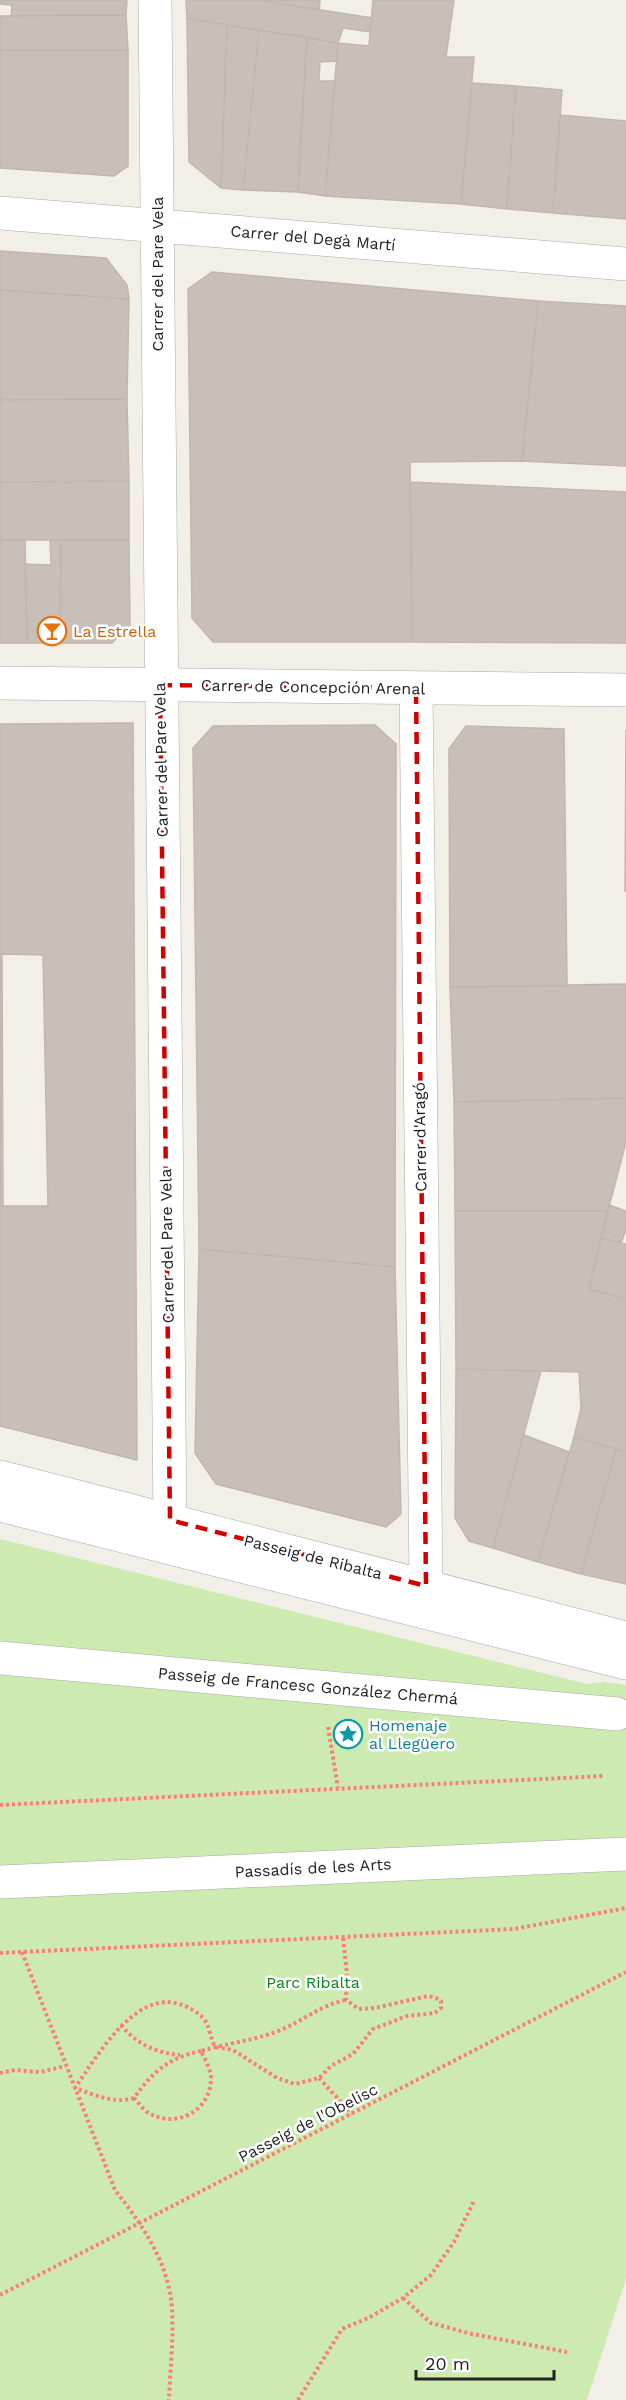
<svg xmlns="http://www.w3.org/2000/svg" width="626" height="2400" font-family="'Work Sans',sans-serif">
<rect width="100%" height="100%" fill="#f2efe9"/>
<!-- grass -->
<path fill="#cdebb0" d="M0,1539l587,145 17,-2 22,3v594l-39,121h-587z"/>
<!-- building -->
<path fill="#c7bfb8" stroke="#c4b6ab" stroke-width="1.5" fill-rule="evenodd" d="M0,0h127l-1,15 -115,1 1,-11 -12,-1z
M186,0h70l116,18 -2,14 -27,-4 -5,15 -111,-18 -40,-7z
M256,0h64l-1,10z
M373,0h81l-8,57h28l-13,147 -136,-8 13,-153 31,3z
M126,15l2,35h-128v-34z
M187,18l40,7 -6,163 -32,-26z
M227,25l32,5 -16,160 -22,-2z
M259,30l48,7 -9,155 -55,-2z
M307,37l31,6 -1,18 -17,1 -1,19h16l-10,115 -27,-4z
M0,50h128v116l-14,10 -114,-8z
M472,83l44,3 -9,123 -46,-5z
M516,86l46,4 -9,123 -46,-4z
M560,115l66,6v98l-73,-6z
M0,251l106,7 21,27 2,14 -129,-9z
M212,272l326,29 -16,160 -112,1 2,180h-199l-21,-24 -4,-329z
M0,290l129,9 -2,100 -127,1z
M538,301l88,5v160l-104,-5z
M127,399l2,82 -129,1v-82z
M129,481v59h-129v-58z
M410,482l216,10v151l-214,-1z
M0,540h25l2,103h-27z
M50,540h11l-1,103h-33l-2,-79 26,1z
M61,540h68l1,85 -18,18h-52z
M133,723l4,737 -137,-34v-702zM2,954l41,1 5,251h-45z
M375,725l21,19 -1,523 -196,-18 -6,-501 20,-22z
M466,726l98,3 3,257 -117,1 -1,-238z
M626,730v161h-1z
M626,984v114l-172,4 -4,-115z
M626,1098v44l-18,69h-153l-1,-109z
M609,1205l17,6v18l-5,14 -20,-5z
M455,1211h153l-19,78 37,10v153l-52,-15 7,-29 -2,-36 -123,-3z
M601,1238l25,6v55l-37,-10z
M199,1249l196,18 6,247 -15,13 -170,-43 -21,-31z
M456,1369l85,2 -48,177 -24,-7 -14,-23z
M524,1435l45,17 -31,110 -45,-14z
M574,1437l42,12 -35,125 -43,-12z
M616,1449l10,3v132l-45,-10z"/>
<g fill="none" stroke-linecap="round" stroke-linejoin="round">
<!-- minor casing -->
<g stroke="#a9a9a9" stroke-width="34">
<path id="minor" d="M155,0l15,1520
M0,213l626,51
M0,683l626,7
M416,688l10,898
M0,1477l626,161
M0,1505l626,158
M0,1658l617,56
M0,1882l626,-28"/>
</g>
<!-- path -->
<path stroke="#fa8072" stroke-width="4" stroke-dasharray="3 3" stroke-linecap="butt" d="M328,1727l10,61
M0,1805l604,-29
M22,1952l93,238c25,32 50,67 56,109 4,32 -1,68 -2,101
M0,1953l514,-24 112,-21
M121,2025c15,19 36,28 59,30
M201,2051c-32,7 -48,20 -67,47 4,4 8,10 13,14 28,18 65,-1 64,-35 -1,-9 -6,-18 -10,-26 26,-8 52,-10 77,-20 24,-9 42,-26 68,-31
M0,2073l15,-3 25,2 26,-6
M319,2078l33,36
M134,2098c-21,6 -39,-3 -59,-10 21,-30 61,-101 107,-83 9,3 21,10 25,19 3,7 4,15 8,23l18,3 44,28 18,6 24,-6 12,-12 22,-12 20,-25 34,-13 28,-3 6,-5v-7l-5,-3 -8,-2 -53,12 -16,1 -13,-9 1,-26 -4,-37
M0,2295l626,-323
M403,2298l28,25 41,11 95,18
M298,2400l44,-71 26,-11 35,-20 28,-23 23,-33 20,-41"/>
<!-- minor -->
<use href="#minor" stroke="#fff" stroke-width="33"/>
</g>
<!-- marked area -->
<path fill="none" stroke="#d40000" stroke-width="4.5" stroke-dasharray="12 8" stroke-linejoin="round" d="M160,685l256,3 10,898 -256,-66z"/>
<!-- icons -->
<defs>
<g id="bar-ring" transform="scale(1.5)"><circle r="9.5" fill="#fff" stroke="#e8710a" stroke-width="1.5"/><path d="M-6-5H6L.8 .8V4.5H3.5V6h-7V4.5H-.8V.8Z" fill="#e8710a"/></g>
<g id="sight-ring" transform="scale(1.5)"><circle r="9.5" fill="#fff" stroke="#0f9aa8" stroke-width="1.5"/><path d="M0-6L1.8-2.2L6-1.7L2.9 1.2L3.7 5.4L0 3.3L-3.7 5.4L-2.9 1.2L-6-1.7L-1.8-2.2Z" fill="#0f9aa8"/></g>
</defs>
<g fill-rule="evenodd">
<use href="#bar-ring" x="52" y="631"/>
<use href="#sight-ring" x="348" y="1734"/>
</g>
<g text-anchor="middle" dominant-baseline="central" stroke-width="5" stroke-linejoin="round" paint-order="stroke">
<!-- street labels -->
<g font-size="16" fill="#222" stroke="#fff">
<text transform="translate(313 238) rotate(5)">Carrer del Degà Martí</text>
<text transform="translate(157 274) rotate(-90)">Carrer del Pare Vela</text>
<text transform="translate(313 687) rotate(1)">Carrer de Concepción Arenal</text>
<text transform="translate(161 760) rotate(-91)">Carrer del Pare Vela</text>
<text transform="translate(420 1137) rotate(-91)">Carrer d'Aragó</text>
<text transform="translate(167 1246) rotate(-91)">Carrer del Pare Vela</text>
<text transform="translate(313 1557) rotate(14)">Passeig de Ribalta</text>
<text transform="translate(308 1686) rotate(5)">Passeig de Francesc González Chermá</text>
<text transform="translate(313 1868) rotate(-3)">Passadís de les Arts</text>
<text transform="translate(308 2123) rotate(-27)">Passeig de l'Obelisc</text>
</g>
<!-- food labels -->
<g font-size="16" fill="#c56008" stroke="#fff" text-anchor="start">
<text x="73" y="631">La Estrella</text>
</g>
<!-- culture labels -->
<g font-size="16" fill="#0d838f" stroke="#fff" text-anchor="start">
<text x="369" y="1725">Homenaje<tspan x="369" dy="18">al Llegüero</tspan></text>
</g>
<!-- park labels -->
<g font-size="16" fill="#0c8416" stroke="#fff">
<text x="313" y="1982">Parc Ribalta</text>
</g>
</g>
<!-- scale -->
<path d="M416 2370v9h138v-9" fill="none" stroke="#222222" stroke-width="3"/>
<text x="425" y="2370" font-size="18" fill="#222222" stroke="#ffffff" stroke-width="4.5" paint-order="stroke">20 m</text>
</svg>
